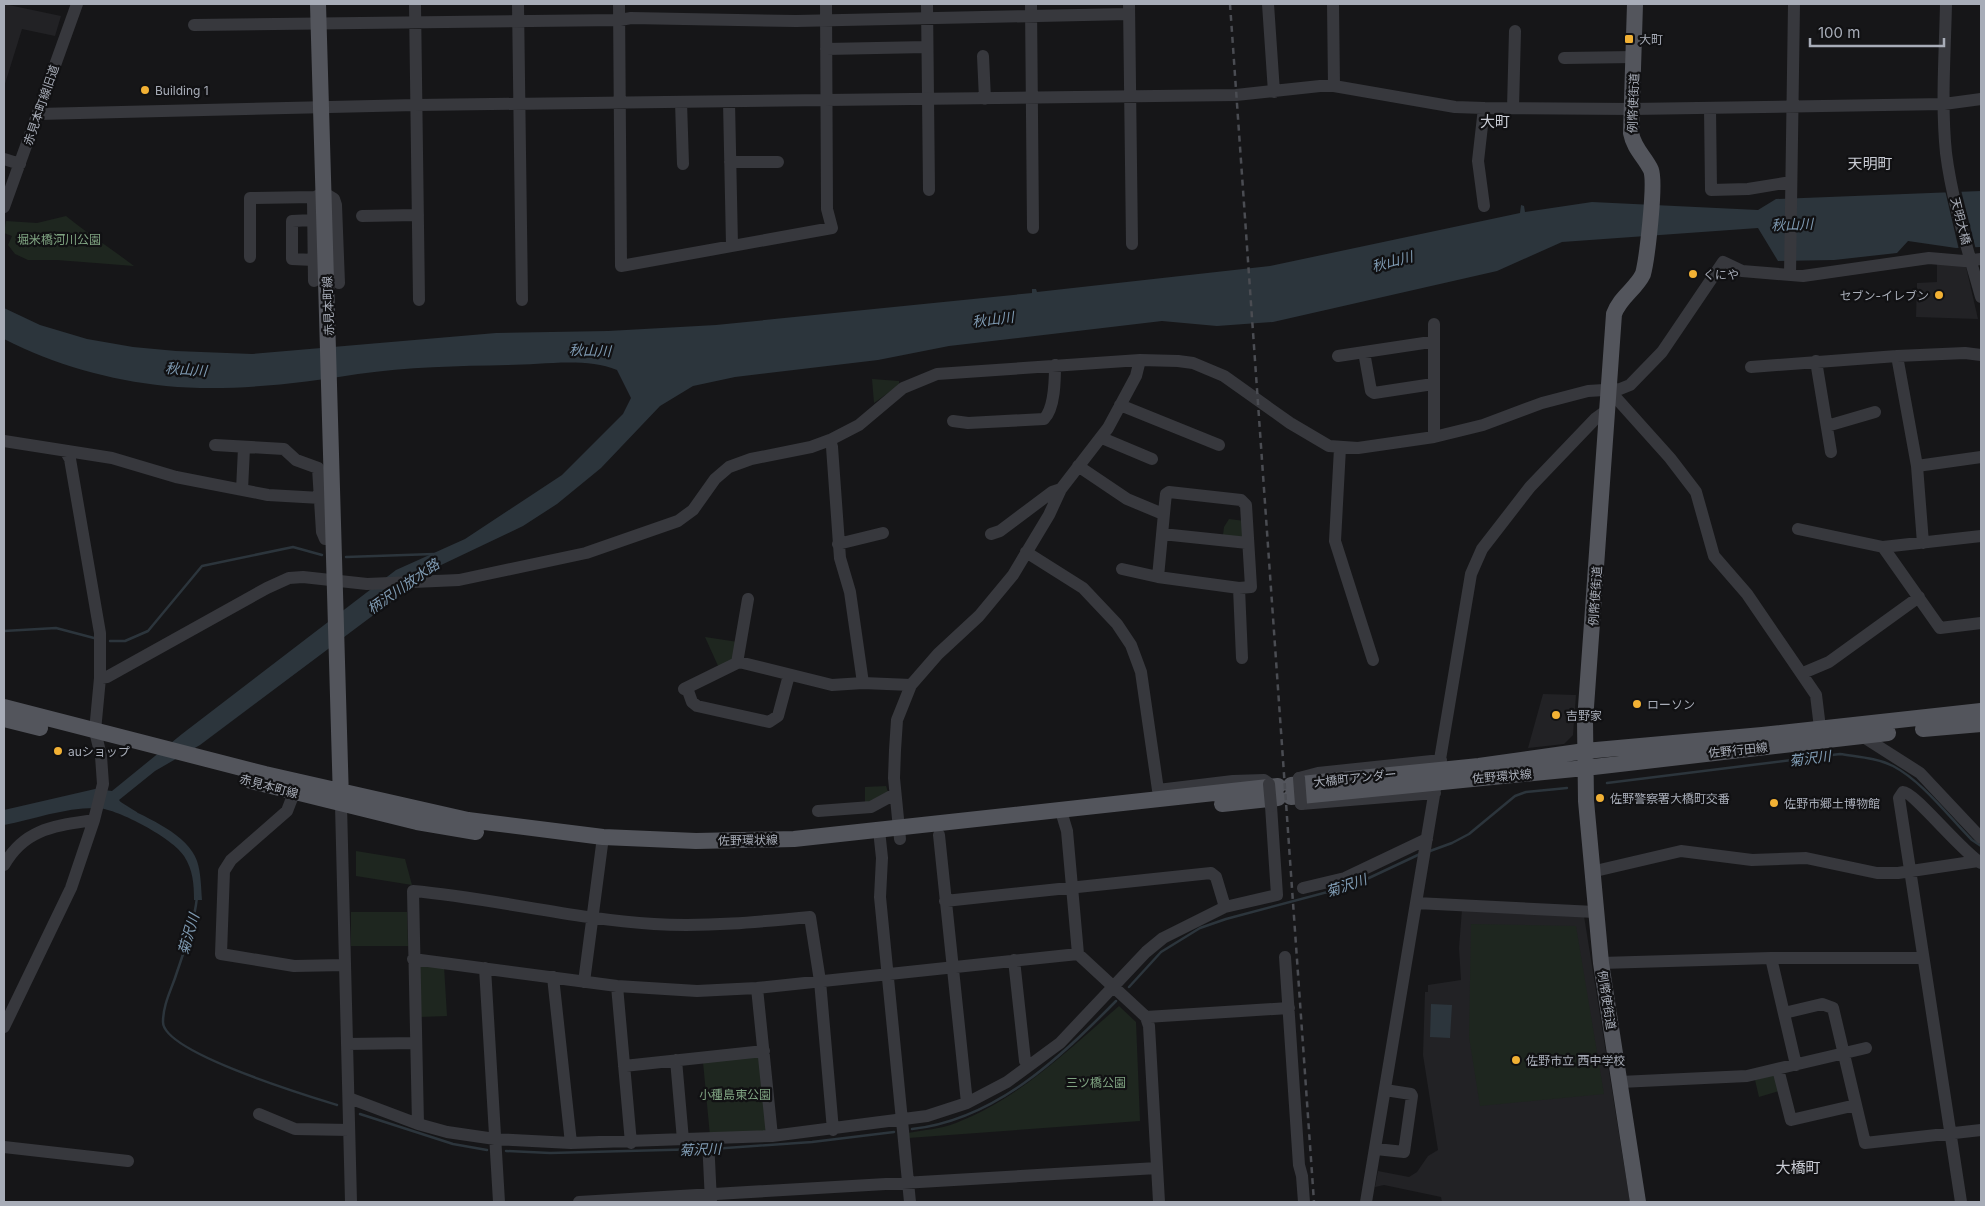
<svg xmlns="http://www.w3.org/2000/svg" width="1985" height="1206" font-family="Inter,'Noto Sans JP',sans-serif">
<rect width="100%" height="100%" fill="#161618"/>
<!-- built -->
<path fill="#222225" d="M4,4l57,12 -6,20 -33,-7 -18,58z
M1937,260l25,3 4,4 12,52 -62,-2 1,-34 20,-1z
M1543,694l33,1 -3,40 -9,9 -36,4z
M1462,909l122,7 46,286h-188l-1,-5 -57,-12 -9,2 3,-16 31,6 8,-5 11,-16 10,-6 -15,-95 2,-63h3v-7l33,-5 -2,-32z"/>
<!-- green -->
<path fill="#1e261f" d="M66,216c22,18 46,33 68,50l-77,-6h-29l-13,-6 -7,-9 4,-9 -8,-3 2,-12 31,2z
M872,379l27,2v4l-25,18z
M1229,519l16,2 -1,17 -21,-3 1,-8z
M705,637l33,5 -5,18 -14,8z
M886,786l2,6 -23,13v-18z
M356,851l49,8 7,26 -56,-9z
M351,912h56l1,34h-57z
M1471,924l105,2 28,168 -124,12 -11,-69z
M420,965l24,1 3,50 -28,1z
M1119,1006l17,16 4,99 -232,17v-5c15,-3 33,-4 48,-10 63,-24 113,-74 163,-117z
M755,1056l6,4 6,66 -2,6 -55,4 -7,-74z
M1774,1075l5,16 -20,6 -4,-17z"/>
<!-- water -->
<path fill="#2c353c" d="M1981,191v56l-25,1 -48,-7 -11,12 -63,7 -56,1 -20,-33 -196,14 -65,29 -224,51 -56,4 -55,-5 -213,25 -71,14 -143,17 -42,9 -33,20 -59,62 -44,36 -34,22 -84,40 -239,179 -45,26 -36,29 5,6c23,12 64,28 73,55 4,12 4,26 5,39h-8c0,-16 -1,-30 -10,-44 -10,-17 -66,-47 -86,-48 -31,-1 -64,11 -94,17v-15l91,-21 17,2 70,-57 214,-164 69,-31 97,-64 61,-61 8,-16 -14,-28c-32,-13 -75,-5 -109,-5 -50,1 -101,2 -150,9 -63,10 -129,18 -192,12 -57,-6 -111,-21 -162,-47v-31l36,17 47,14 46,8 43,4 76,3 244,-21 112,-2 108,-6 316,-32v-4h4l1,3 233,-26 250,-53 1,-8 3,1 1,6 67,-10 166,8 18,-11z
M1431,1004l21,1 -2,33 -20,-1z"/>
<!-- pier -->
<path fill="#161618" d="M1945,190h16l15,60h-17z"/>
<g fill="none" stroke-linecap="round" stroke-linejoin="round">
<!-- stream -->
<path stroke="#2c353c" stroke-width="2.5" d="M346,557l88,-3
M4,631l52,-3 38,10
M110,641h15l23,-10 54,-65 91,-19 29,8
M1607,783l233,-29c18,3 37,4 53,12 29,15 56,51 79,74l9,6
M120,803l16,10
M1430,851l22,-8 17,-9 46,-38 11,-4 41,-4
M197,897c-3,28 -13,54 -22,81 -5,14 -12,28 -12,44 0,30 145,74 174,83
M1129,987l32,-35 39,-24 26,-9 128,-34 66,-31
M360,1114l93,30 34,6
M912,1129c83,-9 148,-71 204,-128
M712,1149l100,-7 82,-10
M506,1151l44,2 154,-4"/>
<!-- minor -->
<path stroke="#37383d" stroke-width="12" d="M415,4l4,296
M518,4l4,296
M619,4l2,262 211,-38 -5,-19 -1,-205
M927,4l2,186
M1031,4l2,224
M1129,4l3,240
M1268,4l6,88
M1333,4l1,82
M1946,4c-1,49 -5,100 0,149 6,48 22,97 35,144
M194,25l426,-5 11,-2 165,3 333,-7
M826,49l101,-2
M983,56l2,43
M1564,58l70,-1
M681,102l2,62
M729,102l3,143
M1484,108l-6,53 6,45
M1513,108l2,-77
M1710,108l1,82 37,-1 43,-7
M38,114l378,-9 820,-10 84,-9h14l121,21 29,1 148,1 312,-5 37,-5
M4,159l16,5
M730,162h48
M4,207l73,-203
M362,216l56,-1
M313,220l-21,1v38l22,1
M250,257v-59l65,-1
M1790,275l4,-271
M314,281l-1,-80 2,-4 9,-4 10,6 2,6 3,78
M1434,324v113
M1364,352l7,39 3,2 59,-9
M1338,356l86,-13h10
M1897,356l20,110 6,77
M1816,361l15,91
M1751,367l146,-11 68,-3 16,2
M1609,390l61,68 26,34 18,64 33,38 69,101 5,41
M1120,405l99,40
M953,421l15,2 76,-4c11,-11 11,-40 11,-54
M1827,426l48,-14
M1102,438l50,21
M830,440l2,7 8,111 10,34 13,91
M4,441l108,17 64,19 92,18 53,3
M215,445l69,4 12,11 22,8 4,64 3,7h9
M1340,448l-5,93 38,119
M1078,466l49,33 36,15
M1917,466l64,-9
M242,490l2,-42
M1169,492l72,8 5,5 5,82 -12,1 -81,-11 7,-74 1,-9z
M1798,529l85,18 98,-11
M991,534l9,-3 52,-39 9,-3
M1162,534l86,9
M838,544l45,-11
M1883,547l57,81 41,-5
M1026,552l57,36 34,36 14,21 10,27 17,118 75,-9 31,-1 3,2
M1122,569l36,8
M1239,588l3,70
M737,663l11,-64
M1803,673l26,-11 90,-65
M100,678l7,-1 160,-89 22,-10 14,-1 64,7 92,-4 127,-27 92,-32 15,-11 22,-31 14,-12 22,-8 60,-12 19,-7 29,-15 44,-37 34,-14 203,-14 38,1 15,2 31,13 66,47 39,23 29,2 76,-11 49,-12 59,-22 46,-12 32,-2 10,-4 32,-33 61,-90 19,9 61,5 126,-18 35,3 17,-2
M687,688l5,14 5,4 72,16 9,-6 11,-41
M684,689l55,-27 93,23 31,-2 48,2
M1862,736l58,37 61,65
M1299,778l19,-5 123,-13
M294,793l-7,18 -56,49 -7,11 -3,83 73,12 51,-1
M1301,804l134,-11
M341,805l10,397
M818,811l53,-4 24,-13
M1061,811l6,20 11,123
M879,830l3,28 -2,39 30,305
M939,835l28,268
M900,839l-6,-61 1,-28 2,-30 14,-35 27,-31 41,-38 34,-41 36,-60 12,-26 47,-61 28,-52 4,-16
M4,865c21,-37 51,-39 90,-45
M1591,872l90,-21 71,9 54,-2 71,15h21l80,-12
M1303,888l42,-10 82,-39
M945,901l266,-28 5,4 9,30
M1416,903l179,9
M1285,957l14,208 3,11 2,26
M1771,958l25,107
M413,959l204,27 80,5 60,-3 321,-34 68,63 3,9 10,176
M1014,960l11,101 3,5
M1601,963l170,-5h152
M485,968l14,234
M553,977l18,166
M584,982l19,-145
M617,986l14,157
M757,988l15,148
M1784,1013l38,-9 11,4 32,135 116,-13
M1146,1017l143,-9
M4,1027l67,-139 23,-68 9,-36 -2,-28 -6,-25 5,-53v-45l-30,-174 -4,-7
M347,1044l69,-1
M676,1060l7,80
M624,1066l140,-15
M1778,1069l13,51 65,-15
M1620,1082l127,-6 119,-28
M349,1098l69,26 29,8 48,7 76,4 201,-7 155,-20 40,-13 40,-21 53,-39 86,-91 17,-14 62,-31 52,-12 -6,-89
M259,1114l36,15 54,1
M418,1124l-5,-233c80,7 160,28 241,33 52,3 104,-2 156,-7l10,64 13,149
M708,1139l3,63
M4,1147l124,14
M1376,1149l28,3 8,-56 -1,-2 -26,-4
M579,1202l578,-34
M1366,1202l105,-628 11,-25 48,-62 66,-69 11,-8
M1961,1202l-62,-404 4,-6c10,-1 60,61 78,71"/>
<!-- major -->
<path stroke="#53555c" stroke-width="16" d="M318,4l23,796
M1635,4l-4,129c3,16 14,24 20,37 5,13 -4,89 -8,104 -7,15 -23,23 -29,40l-29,407 1,80 15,162 37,239
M4,707l261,67 203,46 135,17 93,4 98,-2 484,-53
M4,719l36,9
M1923,729l58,-5
M251,781l166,41 59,10
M1291,785l188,-19 106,-15 177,-16 219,-24
M1291,797l294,-29 303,-35
M1222,804l56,-6"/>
<!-- rail -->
<path stroke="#4a4c52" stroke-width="2.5" stroke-dasharray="6 5" stroke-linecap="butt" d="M1230,4l84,1198"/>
<!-- minor-bridge -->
<path stroke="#37383d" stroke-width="12" d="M1299,778l2,26
M1269,784l2,22"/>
</g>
<!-- markers -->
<g fill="#f2b134" stroke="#111113" stroke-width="2">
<rect x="1624" y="34" width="10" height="10" rx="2.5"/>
<circle cx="145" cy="90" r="5"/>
<circle cx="1693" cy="274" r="5"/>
<circle cx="1939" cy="295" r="5"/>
<circle cx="1637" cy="704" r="5"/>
<circle cx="1556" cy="715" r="5"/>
<circle cx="58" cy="751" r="5"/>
<circle cx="1600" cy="798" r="5"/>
<circle cx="1774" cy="803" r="5"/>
<circle cx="1516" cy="1060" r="5"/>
</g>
<g text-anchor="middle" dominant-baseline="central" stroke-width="4.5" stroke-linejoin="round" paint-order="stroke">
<!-- poi labels -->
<g font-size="12" fill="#a8adb8" stroke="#111113" text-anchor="start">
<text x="1639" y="39">大町</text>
<text x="155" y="90">Building 1</text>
<text x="1703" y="274">くにや</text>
<text x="1929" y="295" text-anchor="end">セブン-イレブン</text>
<text x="1647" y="704">ローソン</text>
<text x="1566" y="715">吉野家</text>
<text x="68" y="751">auショップ</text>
<text x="1610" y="798">佐野警察署大橋町交番</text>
<text x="1784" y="803">佐野市郷土博物館</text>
<text x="1526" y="1060">佐野市立 西中学校</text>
</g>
<!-- street labels -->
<g font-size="12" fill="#a8adb8" stroke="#111113">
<text transform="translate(1633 103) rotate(-88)">例幣使街道</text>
<text transform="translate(41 105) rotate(-71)">赤見本町線旧道</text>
<text transform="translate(1961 221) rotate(76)">天明大橋</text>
<text transform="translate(328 306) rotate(-92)">赤見本町線</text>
<text transform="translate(1595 596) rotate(-86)">例幣使街道</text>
<text transform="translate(1738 750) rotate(-6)">佐野行田線</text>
<text transform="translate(1502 776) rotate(-5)">佐野環状線</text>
<text transform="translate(1355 778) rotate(-6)">大橋町アンダー</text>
<text transform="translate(269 786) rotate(15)">赤見本町線</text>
<text transform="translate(748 840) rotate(-1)">佐野環状線</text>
<text transform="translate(1607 1000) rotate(81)">例幣使街道</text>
</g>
<!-- park labels -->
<g font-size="12" fill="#7fa381" stroke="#111113">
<text x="59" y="239">堀米橋河川公園</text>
<text x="1096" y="1082">三ツ橋公園</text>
<text x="735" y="1094">小種島東公園</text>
</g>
<!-- water labels -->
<g font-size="14" font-style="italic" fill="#7f9bb3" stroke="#111113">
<text transform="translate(1792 224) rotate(-2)">秋山川</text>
<text transform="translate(1392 261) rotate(-15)">秋山川</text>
<text transform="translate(993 319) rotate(-7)">秋山川</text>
<text transform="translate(590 350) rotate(2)">秋山川</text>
<text transform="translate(186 369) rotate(4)">秋山川</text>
<text transform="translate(403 586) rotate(-35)">柄沢川放水路</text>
<text transform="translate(1810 758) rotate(-7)">菊沢川</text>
<text transform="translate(1346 885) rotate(-19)">菊沢川</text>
<text transform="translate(188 934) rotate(-74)">菊沢川</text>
<text transform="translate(700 1149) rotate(-2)">菊沢川</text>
</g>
<!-- quarter labels -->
<g font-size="15" fill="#c9ccd4" stroke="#111113">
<text x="1495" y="121">大町</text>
<text x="1870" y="163">天明町</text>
<text x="1798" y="1167">大橋町</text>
</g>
</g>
<!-- border -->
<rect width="1985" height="1206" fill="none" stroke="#a8adb8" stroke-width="10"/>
<!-- scale -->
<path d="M1810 38v8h134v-8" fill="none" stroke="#a8adb8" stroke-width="2.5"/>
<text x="1818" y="38" font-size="15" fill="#a8adb8" stroke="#111113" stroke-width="4" paint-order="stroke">100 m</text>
</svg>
